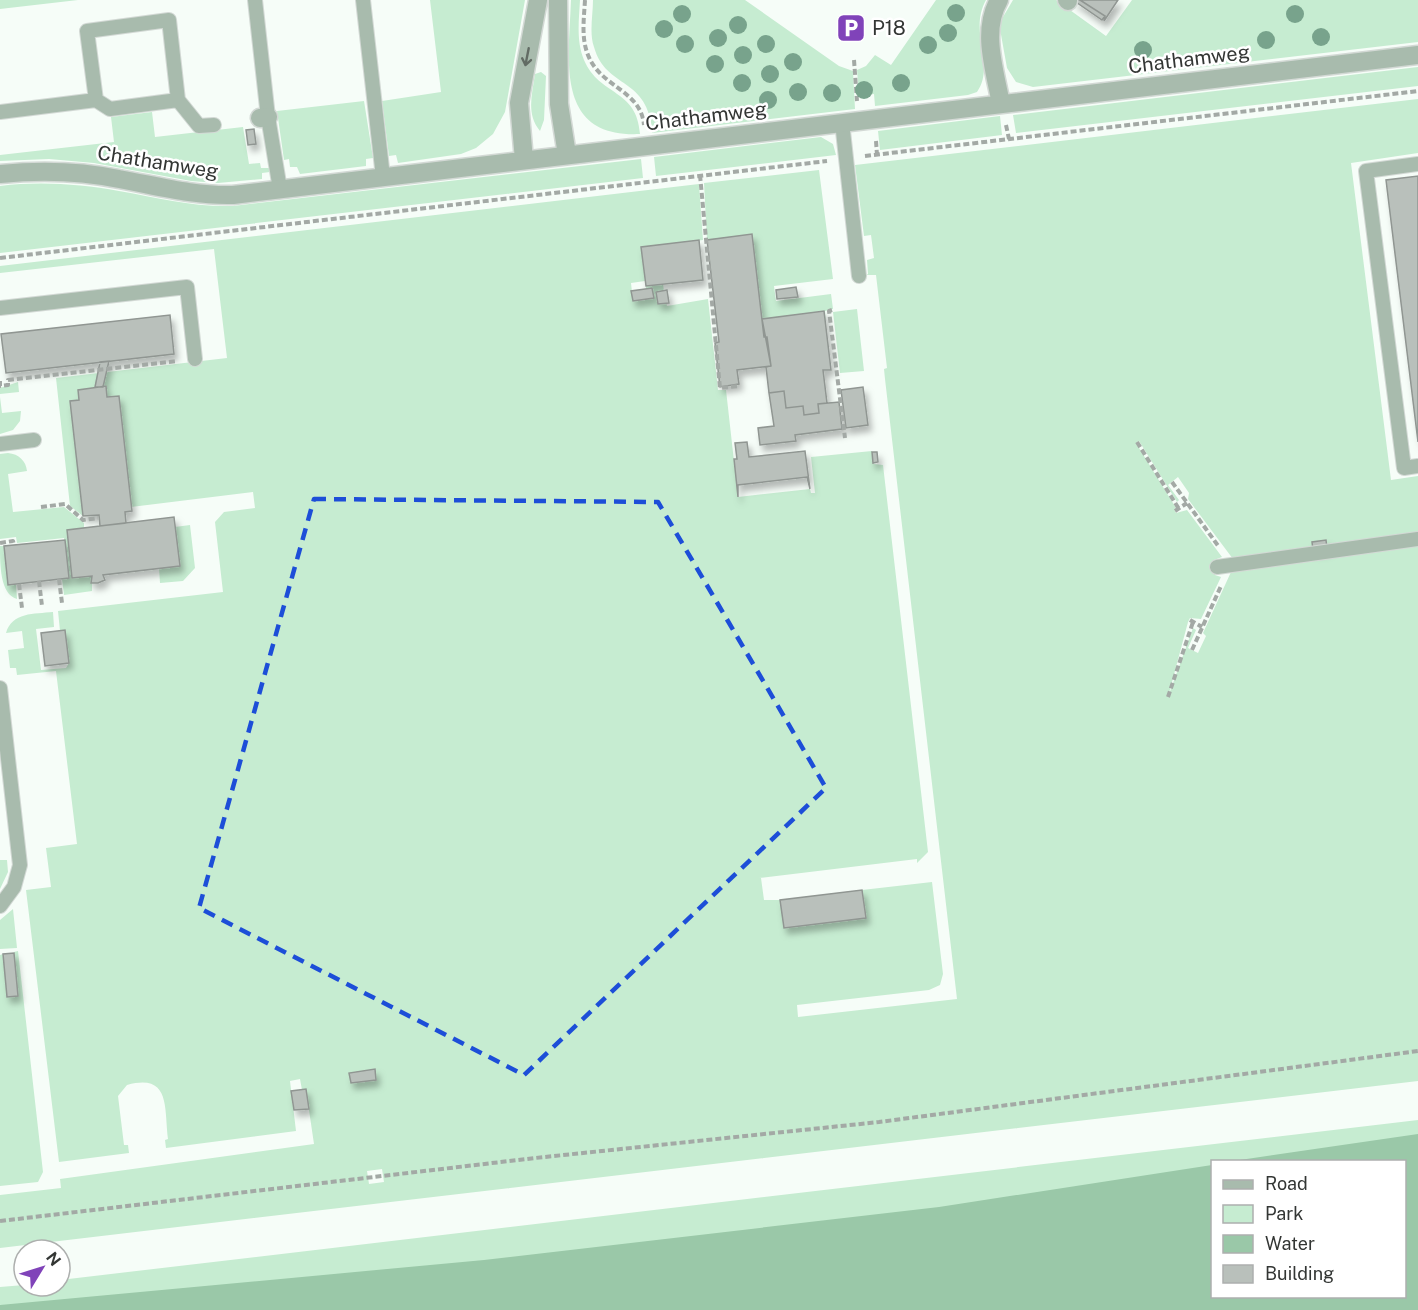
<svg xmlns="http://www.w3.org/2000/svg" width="1418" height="1310" font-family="'Public Sans',sans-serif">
<defs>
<filter id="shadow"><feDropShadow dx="3.5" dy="6" stdDeviation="3" flood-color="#0004"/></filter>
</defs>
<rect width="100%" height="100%" fill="#f6fdf8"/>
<!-- green -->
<path fill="#c6ecd1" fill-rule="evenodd" d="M0,0h78l-78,9z
M430,0h95l-20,112 -12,22 -17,14 -15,6 -63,9 -2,-8 -7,1 -7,-55 59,-9z
M571,0h9c-1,20 -4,41 4,60 16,37 53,28 56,74 -86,4 -71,-75 -69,-134z
M593,0h152l94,66 14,5 2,38 -203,24c-3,-57 -46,-43 -58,-86 -5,-14 -1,-32 -1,-47z
M936,0h50c-18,32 10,65 -9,92l-9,3 -93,11 -1,-12 -15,2 -2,-26 9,-4 9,-11 16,10z
M1013,0h43l50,36 26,-36h286v42l-385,45 -17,-5 -9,-14 -7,-39v-7z
M1418,67v19l-402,47 -3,-18z
M541,72l5,4 -2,44 -4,11c-14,-17 -8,-36 -5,-57z
M1418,99v54l-67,10 40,317 27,-4v57l-59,7 -32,7 -2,-7 -13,2 1,8 -80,9 -45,-60 1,-6 -11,-16 -10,8 11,15 -2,2 -38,-61 -3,2 40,65 -2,1 2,4 11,-3 35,47 -8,3 1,15 6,2 -20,42 -11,-1 -2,4 -20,75 25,-69 3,2 -8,18 10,5 8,-17 -3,-3 28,-61 187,-27v536l-1418,167v-53l61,-7 -1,-9 254,-35 -8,-54h-4l-2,-11 -10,2 6,50 -130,17 -1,-8 3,-1c-4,-31 3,-66 -41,-54l-9,11 6,49h4l1,8 -70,9 -33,-272 25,-3 -5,-39 31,-4 -21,-173 -39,4 -1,-7h-6l-2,-18 16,-2 -2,-17 -16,2c6,-21 28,-19 47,-21l1,15 -18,2 5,41 25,-2 3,-5 -4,-32h-5l-2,-20 165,-19 -8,-70 9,-10 31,-4 -2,-16 -122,15 -12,-111 -12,1 -1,-11 -28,4 1,10 -9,1 13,115 -13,-10 -14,-128 171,-20 -13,-109 -214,24v-7l699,-82 4,56 -62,7 4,34 -14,2 2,18 20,-3 -1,-10 -6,1v-3l17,-2 1,7 -8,1 2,12 8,-1 1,3 41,-7 10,91h8l12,107 72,-8 1,4h4l-4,-36 61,-6 2,13 9,1 45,387 -11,11v-4l-158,19h2l3,22h16l4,27 82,-10 -4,-27 70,-8 11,92 -3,11 -11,5 -132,15 1,12 159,-18 -72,-620 -1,-10 3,-1 -11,-93h-10l2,-1 -1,-14 7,-2 -3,-23 -7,1 -9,-71zM382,1169l2,13 -15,2 -2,-13z
M364,101l9,57 -7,1v7l-66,8 -3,-7h-7l-1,-8 -5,1 -7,-49z
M152,112l3,25 88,-10 6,37 11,-1 1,5h8l1,4 -8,1v6l-44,4 -27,-2 -97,-18 -45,-4 -49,2v-6l114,-13 -3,-25z
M1000,116l2,19 -122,15 -2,-19z
M821,137l12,7 3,11 -180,21 -2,-19z
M641,159l2,19 -643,75v-67c40,-5 80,-2 119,5 41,7 72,16 114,15z
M819,170l14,109 -59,7 2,15 55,-7 2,15 -8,2 1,11 -3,-11 -61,8 -10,-85 -45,6 -3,-57z
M857,309l7,62 -24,2 -7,-61z
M18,382l1,10 -19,2v-6z
M0,397l2,16 19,-2 -1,10 -7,9 -13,4z
M8,453c11,1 18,8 19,18l-19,3 5,38 51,-5 20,16v5l-17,2 5,48 20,-2v15l-28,4 -2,-16 7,-1 -5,-40 -47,5 -1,-6 -16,2v-85z
M190,525l5,43 -12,13 -23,2 -1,-15 16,-41z
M0,546h4l4,38h8l1,15c-17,-5 -17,-34 -17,-53z
M0,860h7l1,12 -8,17z
M13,909l4,39 -17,1v-29z
M18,951l25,221 -5,10 -38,4v-231l3,-1 4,42h11l-4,-44z
M1418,1120v190h-1418v-23l24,-2 36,1v-6zM1212,1162h192v134h-192z"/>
<!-- water -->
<path fill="#9ac8a8" d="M1418,1134v176h-1418v-5l484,-45 455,-53 273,-42v131h192v-134l-171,-1z"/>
<!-- building -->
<path fill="#b9c0bb" stroke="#909692" stroke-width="1.5" filter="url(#shadow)" d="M1073,0h7l25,16 -3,4z
M1080,0h38l-14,21 1,-5z
M254,129l2,15 -8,1 -2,-15z
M1418,176v266l-32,-262z
M752,234l12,103h3l4,29 -34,4 2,14 -19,3 -5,-44 4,-1 -12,-102z
M699,240l4,40 -57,6 -5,-39z
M796,287l2,10 -21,2 -1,-9z
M652,288l2,10 -21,3 -2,-10z
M667,290l2,13 -11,1 -2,-12z
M824,311l7,59h-8l4,33 -9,1 1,9 -15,2 -1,-9 -17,2 -2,-17 -15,2 -3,-26 5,-1 -9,-47z
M170,315l4,39 -168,19 -5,-39z
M109,361l-6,26h-8l5,-25z
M106,386l1,11 12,-1 13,115 -7,1 1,11 -26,3 -1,-11 -16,1 -13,-115 9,-1 -1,-10z
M863,387l5,38 -22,3 -5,-38z
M784,391l2,17 17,-2 1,9 15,-2 -1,-9 21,-2 3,27 -47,6 1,6 -36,4 -2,-17 16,-2 -5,-33z
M747,442l2,15 56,-6 5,38 -3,-12 -69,8v12l-4,-38h3l-2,-16z
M872,452h5l1,10 -5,1z
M174,517l6,49 -77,9 2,5 -7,3h-7l1,-7 -20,2 -5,-48z
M65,540l4,38 -61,7 -4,-39z
M1326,540l1,8 -14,2 -1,-8z
M65,630l4,33 -24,3 -4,-33z
M862,890l4,28 -82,10 -4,-28z
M14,953l4,43 -11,1 -4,-43z
M375,1069l1,11 -25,3 -2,-10z
M306,1089l3,20 -15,1 -3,-19z"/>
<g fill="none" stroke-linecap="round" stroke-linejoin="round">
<!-- lane casing -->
<g stroke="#d3d9d5" stroke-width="16">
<path id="lane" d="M255,0l13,117 12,72
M363,0l20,177
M178,100l21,26 15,-1
M0,112l96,-12 14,9 68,-9 -9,-80 -82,11 9,69
M842,122l17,154
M1418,164l-52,7 38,297 14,-2
M0,308l187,-21 8,72
M0,444l34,-4
M1217,567l201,-28
M0,688l20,177 -6,22 -14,19"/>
</g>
<!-- street casing -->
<g stroke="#d3d9d5" stroke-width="21">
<path id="street" d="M558,0l1,104 8,51
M999,0c-18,31 -4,71 2,104
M1067,0l1,1
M260,118l8,-1
M524,160l-5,-57 19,-103
M0,174c40,-4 80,-3 119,5 39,7 74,17 114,16l1185,-140"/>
</g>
<!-- path -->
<path stroke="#a3a9a5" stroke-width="4" stroke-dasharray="6 3" stroke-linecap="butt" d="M585,0c-1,18 -4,38 3,55 12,32 53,35 56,70
M854,60l3,41
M1006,125l3,14
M876,141l1,14
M865,156l553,-65
M700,175l20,213 19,-2
M0,258l827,-97
M832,310l-3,1 16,127
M0,381v5l8,-1v-5l169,-19
M1137,442l42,67
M1172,482l47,65
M41,507l24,-3 18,16 15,-2
M1175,511l12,-8
M0,543l13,-2 1,4
M59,579l3,24
M39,581l3,25
M19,584l3,24
M1190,620l12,7
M1192,650l29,-64
M1168,697l25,-75
M0,1221l535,-63 344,-36 539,-71"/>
<!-- lane -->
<use href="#lane" stroke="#a8bbad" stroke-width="14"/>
<!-- street -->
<use href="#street" stroke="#a8bbad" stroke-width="18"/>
</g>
<!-- trees -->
<g fill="#78a38c">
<circle cx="956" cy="13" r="9"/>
<circle cx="682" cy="14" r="9"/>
<circle cx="1295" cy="14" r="9"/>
<circle cx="738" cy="25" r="9"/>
<circle cx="664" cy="29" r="9"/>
<circle cx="948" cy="33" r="9"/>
<circle cx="1321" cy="37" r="9"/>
<circle cx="718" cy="38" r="9"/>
<circle cx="1266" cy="40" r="9"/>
<circle cx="685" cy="44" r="9"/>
<circle cx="766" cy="44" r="9"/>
<circle cx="928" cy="45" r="9"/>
<circle cx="1143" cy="50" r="9"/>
<circle cx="743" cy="55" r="9"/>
<circle cx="793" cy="62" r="9"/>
<circle cx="715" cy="64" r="9"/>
<circle cx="770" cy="74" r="9"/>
<circle cx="742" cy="83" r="9"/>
<circle cx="901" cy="83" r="9"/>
<circle cx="864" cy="90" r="9"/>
<circle cx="798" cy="92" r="9"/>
<circle cx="832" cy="93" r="9"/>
<circle cx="768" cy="100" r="9"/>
</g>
<!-- one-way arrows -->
<defs><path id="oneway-shaft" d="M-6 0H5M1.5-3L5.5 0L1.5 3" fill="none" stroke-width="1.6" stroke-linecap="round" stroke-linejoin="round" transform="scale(1.5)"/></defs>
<use stroke="#626b64" href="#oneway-shaft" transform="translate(527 57) rotate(101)"/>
<!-- marked area -->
<path fill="none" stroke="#1d4ed8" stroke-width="4.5" stroke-dasharray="12 8" stroke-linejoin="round" d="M314,499l344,3 168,286 -302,287 -325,-167z"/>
<!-- icons -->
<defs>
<g id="parking-square" transform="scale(1.5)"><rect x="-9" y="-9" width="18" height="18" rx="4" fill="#8043b9" stroke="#fff"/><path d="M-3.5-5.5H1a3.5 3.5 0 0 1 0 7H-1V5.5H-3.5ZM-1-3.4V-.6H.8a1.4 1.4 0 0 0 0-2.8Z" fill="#fff"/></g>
</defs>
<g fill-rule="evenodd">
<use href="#parking-square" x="851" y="28"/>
</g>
<g text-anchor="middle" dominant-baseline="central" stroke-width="5" stroke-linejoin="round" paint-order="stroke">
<!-- poi labels -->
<g font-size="20" fill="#333634" stroke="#fff" text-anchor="start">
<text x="872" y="28">P18</text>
</g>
<!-- street labels -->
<g font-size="20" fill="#333634" stroke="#fff">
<text transform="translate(1189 59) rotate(-7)">Chathamweg</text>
<text transform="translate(706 116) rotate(-7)">Chathamweg</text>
<text transform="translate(158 162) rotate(9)">Chathamweg</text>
</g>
</g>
<!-- legend -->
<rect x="1211" y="1160" width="195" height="138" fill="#ffffff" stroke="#adafae" stroke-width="1.5"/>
<rect x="1223" y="1180" width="30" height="9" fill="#a8bbad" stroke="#adafae" stroke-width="1.5"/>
<text x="1265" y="1190" font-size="18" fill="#333634">Road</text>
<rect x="1223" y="1205" width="30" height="18" fill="#c6ecd1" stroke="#adafae" stroke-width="1.5"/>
<text x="1265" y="1220" font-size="18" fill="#333634">Park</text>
<rect x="1223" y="1235" width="30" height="18" fill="#9ac8a8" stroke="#adafae" stroke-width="1.5"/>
<text x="1265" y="1250" font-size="18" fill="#333634">Water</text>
<rect x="1223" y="1265" width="30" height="18" fill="#b9c0bb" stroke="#adafae" stroke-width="1.5"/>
<text x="1265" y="1280" font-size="18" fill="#333634">Building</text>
<!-- north arrow -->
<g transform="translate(42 1268) rotate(52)"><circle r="28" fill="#ffffff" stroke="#adafae" stroke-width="1.5"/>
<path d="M0-4.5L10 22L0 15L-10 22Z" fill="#8043b9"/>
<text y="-9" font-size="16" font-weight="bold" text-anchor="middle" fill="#333634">N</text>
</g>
</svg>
